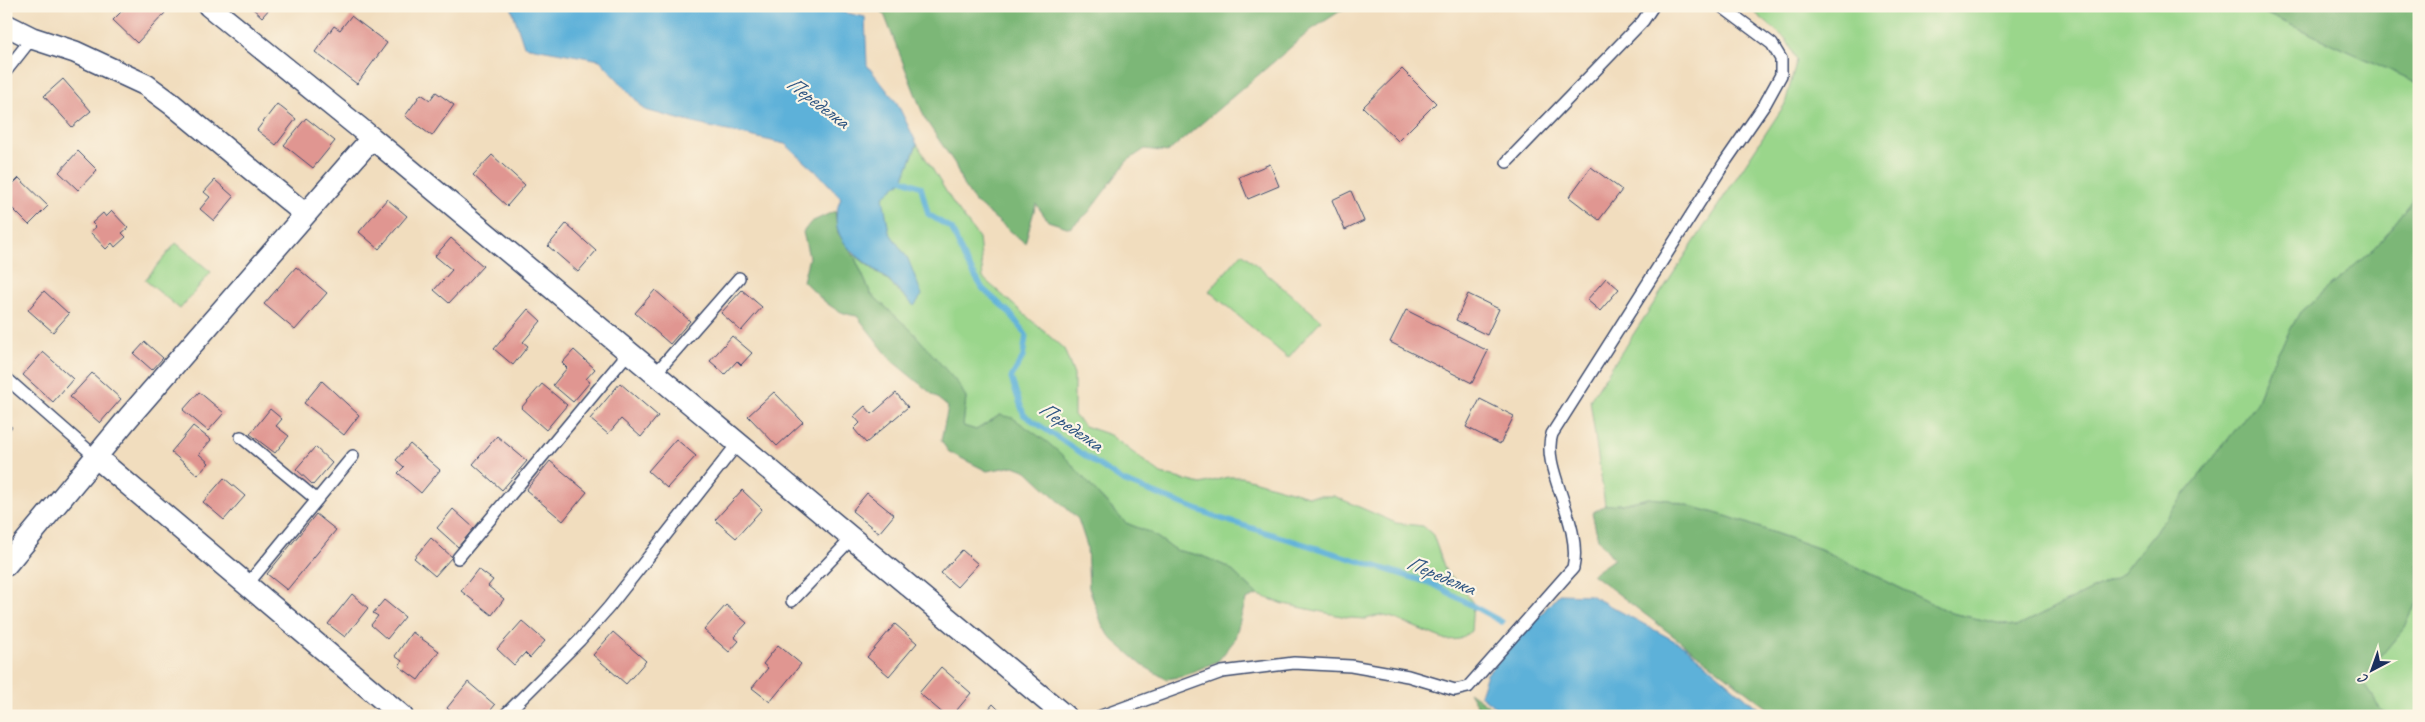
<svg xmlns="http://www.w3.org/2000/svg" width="2425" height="722" font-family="Caveat,sans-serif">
<rect width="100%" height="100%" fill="#fcf5e5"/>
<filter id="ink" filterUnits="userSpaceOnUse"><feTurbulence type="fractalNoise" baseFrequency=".02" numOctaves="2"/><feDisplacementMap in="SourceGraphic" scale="10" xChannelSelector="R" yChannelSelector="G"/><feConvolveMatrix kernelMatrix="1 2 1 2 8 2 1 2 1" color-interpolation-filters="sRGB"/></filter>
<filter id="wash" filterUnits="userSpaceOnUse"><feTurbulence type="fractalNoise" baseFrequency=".0096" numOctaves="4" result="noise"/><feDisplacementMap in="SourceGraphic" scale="20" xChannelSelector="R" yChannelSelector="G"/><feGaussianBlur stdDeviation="1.12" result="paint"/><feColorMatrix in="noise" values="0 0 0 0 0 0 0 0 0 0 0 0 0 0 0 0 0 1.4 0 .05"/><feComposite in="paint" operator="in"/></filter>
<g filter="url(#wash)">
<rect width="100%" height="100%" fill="#f1ddbe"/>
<!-- green -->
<path fill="#9ad68b" stroke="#5a8274" d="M1747,6h502l167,76 3,5v76l-6,37 -37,47 -76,65 -30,55 -15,38 -134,170 -105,52 -65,-14 -130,-64 -92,-32 -60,-17 -21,-2 -26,6 -17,1 -15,-105 195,-296 12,-44 -11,-21z
M917,144l38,62 24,32 4,40 81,71 10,26v40l10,11 26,9 51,39 40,10 27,-7h14l66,19h26l62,27 27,3 10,9 13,37 11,9 16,22 -2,28 -11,8 -14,1 -53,-22 -13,-3 -14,4 -15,-1 -67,-14 -26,-9 -30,-28 -26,-11 -27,-6 -24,-17 -25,-10 -79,-81 -47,-27 -24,15 -13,-4 3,-28 -54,-67 -41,-37 -18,-40 33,25 28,27 -6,-47 -19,-27 -7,-35 21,-17z
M176,243l35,29 -31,37 -35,-29z
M1242,253l79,67 -33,38 -79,-67z
M2419,595v121c-42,0 -36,-2 -58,-36l44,-53z"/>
<!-- forest -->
<path fill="#7bb777" stroke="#4b736a" d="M877,6h471l-37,24 -143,122 -23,-3 -18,12 -39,52 -18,15 -22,-7 -12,-17 -11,39 -50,-41 -12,-17 -8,-21 -30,-45 -41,-105z
M2249,6h170v81l-3,-5z
M2419,163v432l-14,32 -44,53 22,33 9,3h-618l-6,-8 -176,-134 22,-15 -16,-20 -6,-26 13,-8 17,-1 27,-6 20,2 60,17 91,32 131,64 65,14 105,-52 134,-170 15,-38 30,-55 76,-65 37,-47z
M835,211l3,22 15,21 18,40 41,37 48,55 6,12 -3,28 13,4 24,-15 13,3 34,24 21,18 37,42 21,21 25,10 24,17 27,6 26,11 30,28 -12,5 -12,41 -16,20 -38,16 -14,2 -24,-14 -30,-26 -9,-12 -14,-39 -2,-42 -9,-27 -51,-48 -13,-5 -27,5 -38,-19 -8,-11 7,-34 -56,-46 -35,-45c-25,-3 -37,-19 -54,-35l6,-24 -6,-25 8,-10z
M1469,692l34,24h-20z"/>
<!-- water -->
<path fill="#5db1d9" stroke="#3c709c" d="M511,6h304l50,11 2,48 30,38 20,41 -14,36 -20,17 6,35 19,27 14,36 -8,11c-9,-9 -18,-19 -27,-27 -28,-23 -64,-39 -46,-81l-21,-23 -35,-31 -88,-20 -52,-14 -45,-50 -76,-14z
M1559,594l31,1 96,52 81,69h-251l-13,-3 -23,-18 7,-21z"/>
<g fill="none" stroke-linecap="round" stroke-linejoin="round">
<!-- stream -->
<path stroke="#5db1d9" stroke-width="5.5" d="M897,177l24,10 7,27 24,15 12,29 19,31 27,24 16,22 -3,22 -12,21 13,37 99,66 96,37 214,66 69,38"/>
</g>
<g id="blocks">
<!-- building -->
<path fill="#e09691" d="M127,6h30l8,7 -28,30 -24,-23z
M250,6h22l-10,11z
M351,16l36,27 -30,41 -42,-32 19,-26 6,4z
M1402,69l34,34 -38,38 -35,-34z
M63,79l28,32 -19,16 -28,-31z
M436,92l18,13 -22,31 -27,-20 16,-22 9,6z
M277,104l19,15 -20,26 -19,-15z
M306,118l29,23 -22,27 -29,-23z
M78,151l19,19 -19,20 -19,-18z
M492,155l33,30 -18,21 -34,-31z
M1270,164l9,22 -31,13 -9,-22z
M1591,167l31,23 -23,30 -30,-23z
M19,178l29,28 -19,19 -19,-19 -4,4v-19z
M215,180l19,17 -20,24 -14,-12 10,-12 -6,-5z
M1351,191l13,30 -19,9 -13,-30z
M387,199l20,17 -28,33 -20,-17z
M112,211l16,17 -6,5 4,4 -11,10 -3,-4 -6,6 -16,-17 6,-5 -4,-4 11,-10 3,4z
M566,224l30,27 -18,21 -30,-26z
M451,238l32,28 -34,37 -15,-13 18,-20 -17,-14z
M296,267l31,26 -32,37 -31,-26z
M1606,278l13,11 -19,22 -13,-11z
M655,290l35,31 -20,23 -35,-31z
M742,290l20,17 -21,24 -20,-18z
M44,291l25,23 -16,18 -25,-22z
M1468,294l31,15 -12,26 -31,-15z
M528,309l13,12 -18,21 5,4 -15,19 -19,-16z
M1406,310l82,41 -16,32 -82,-41z
M732,336l20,17 -11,12 -4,-4 -12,13 -15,-13z
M145,342l18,16 -11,12 -18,-16z
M574,350l21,19 -9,10 4,3 -17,20 -20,-17 14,-17 -5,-5z
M43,352l30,27 -20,23 -30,-27z
M92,373l29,26 -21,24 -30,-26z
M322,381l37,34 -15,20 -40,-32z
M620,383l38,33 -17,21 -20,-18 -13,15 -18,-15z
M542,384l25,21 -21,25 -25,-22z
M199,392l25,21 -16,18 -25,-21z
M774,392l29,30 -26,24 -29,-30z
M896,393l12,14 -42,36 -12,-14 6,-6 -6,-7 11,-10 7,8z
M1480,399l34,17 -14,28 -34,-17z
M270,409l12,10 -6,7 13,10 -14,17 -25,-19z
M6,423l6,4 -6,7z
M193,426l18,14 -12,14 10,9 -11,12 -27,-23z
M497,436l30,25 -25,29 -29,-26z
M676,439l20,17 -29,32 -19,-17z
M410,444l30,26 -19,23 -23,-20 6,-6 -8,-7z
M315,447l17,16 -19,22 -17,-16z
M550,461l37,31 -24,29 -37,-31z
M224,478l21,18 -21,24 -21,-18z
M742,490l20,19 -26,29 -21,-18z
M867,493l27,22 -15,18 -27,-22z
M453,509l21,19 -16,19 -21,-19z
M316,514l20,16 -49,60 -20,-16z
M431,538l21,19 -17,19 -21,-18z
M962,550l16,14 -21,23 -16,-14z
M478,569l15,11 -5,6 16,13 -12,16 -31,-24z
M352,594l16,14 -23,29 -17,-13z
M384,600l21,17 -18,22 -16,-14 7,-9 -5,-3z
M726,605l21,18 -13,14 5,4 -10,11 -25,-22z
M522,621l23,20 -15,17 -5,-5 -11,12 -17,-16z
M895,624l22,19 -28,33 -22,-19z
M412,632l27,19 -21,29 -19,-14 3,-5 -7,-5z
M613,632l33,29 -20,23 -33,-29z
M778,645l23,19 -31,38 -18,-14 16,-20 -5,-4z
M941,667l30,26 -19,23h-6l-27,-23z
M468,682l27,23 -9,11h-30l-9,-8z
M993,704l6,6 8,6h-24z"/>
</g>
</g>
<g filter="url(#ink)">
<use href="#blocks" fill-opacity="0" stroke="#3b496c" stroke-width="1"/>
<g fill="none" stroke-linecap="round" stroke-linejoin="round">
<!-- lane casing -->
<g stroke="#3b496c" stroke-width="14">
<path id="lane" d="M6,71l26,-33
M1507,162l136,-141 10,-15
M655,374l84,-96
M6,378l91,80
M241,437l76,63
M458,558l171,-206
M246,586l107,-130
M792,601l60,-63
M504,716l76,-76 29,-33 129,-164
M1101,716l121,-44 72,-9 57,3 57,10 47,14 13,-3 105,-119c10,-45 -33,-100 -21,-134l173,-272 40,-58 16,-29v-16l-9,-15 -51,-38"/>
</g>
<!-- street casing -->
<g stroke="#3b496c" stroke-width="24">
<path id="street" d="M6,25l26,13 43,14 71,33 27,20 132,109
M372,138l693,578
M97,458l305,258
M6,565l123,-148 243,-279 -163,-132"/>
</g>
<!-- lane -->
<use href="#lane" stroke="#fff" stroke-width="11"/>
<!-- street -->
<use href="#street" stroke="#fff" stroke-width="21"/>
</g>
</g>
<g text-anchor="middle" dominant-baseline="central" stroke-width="4.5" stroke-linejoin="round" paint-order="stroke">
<!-- water labels -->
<g font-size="21" font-style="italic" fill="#2f5683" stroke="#fcf5e5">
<text transform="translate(818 102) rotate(37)">Переделка</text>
<text transform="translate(1071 426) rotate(34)">Переделка</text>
<text transform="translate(1441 575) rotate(23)">Переделка</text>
</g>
</g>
<!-- margin -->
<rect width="2425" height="722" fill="none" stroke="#fcf5e5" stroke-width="25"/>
<!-- north arrow -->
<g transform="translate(2372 670) rotate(221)" stroke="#fcf5e5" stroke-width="4" paint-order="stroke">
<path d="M0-4L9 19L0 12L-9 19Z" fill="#1b2f5e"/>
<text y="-8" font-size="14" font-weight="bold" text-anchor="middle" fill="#1b2f5e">С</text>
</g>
</svg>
